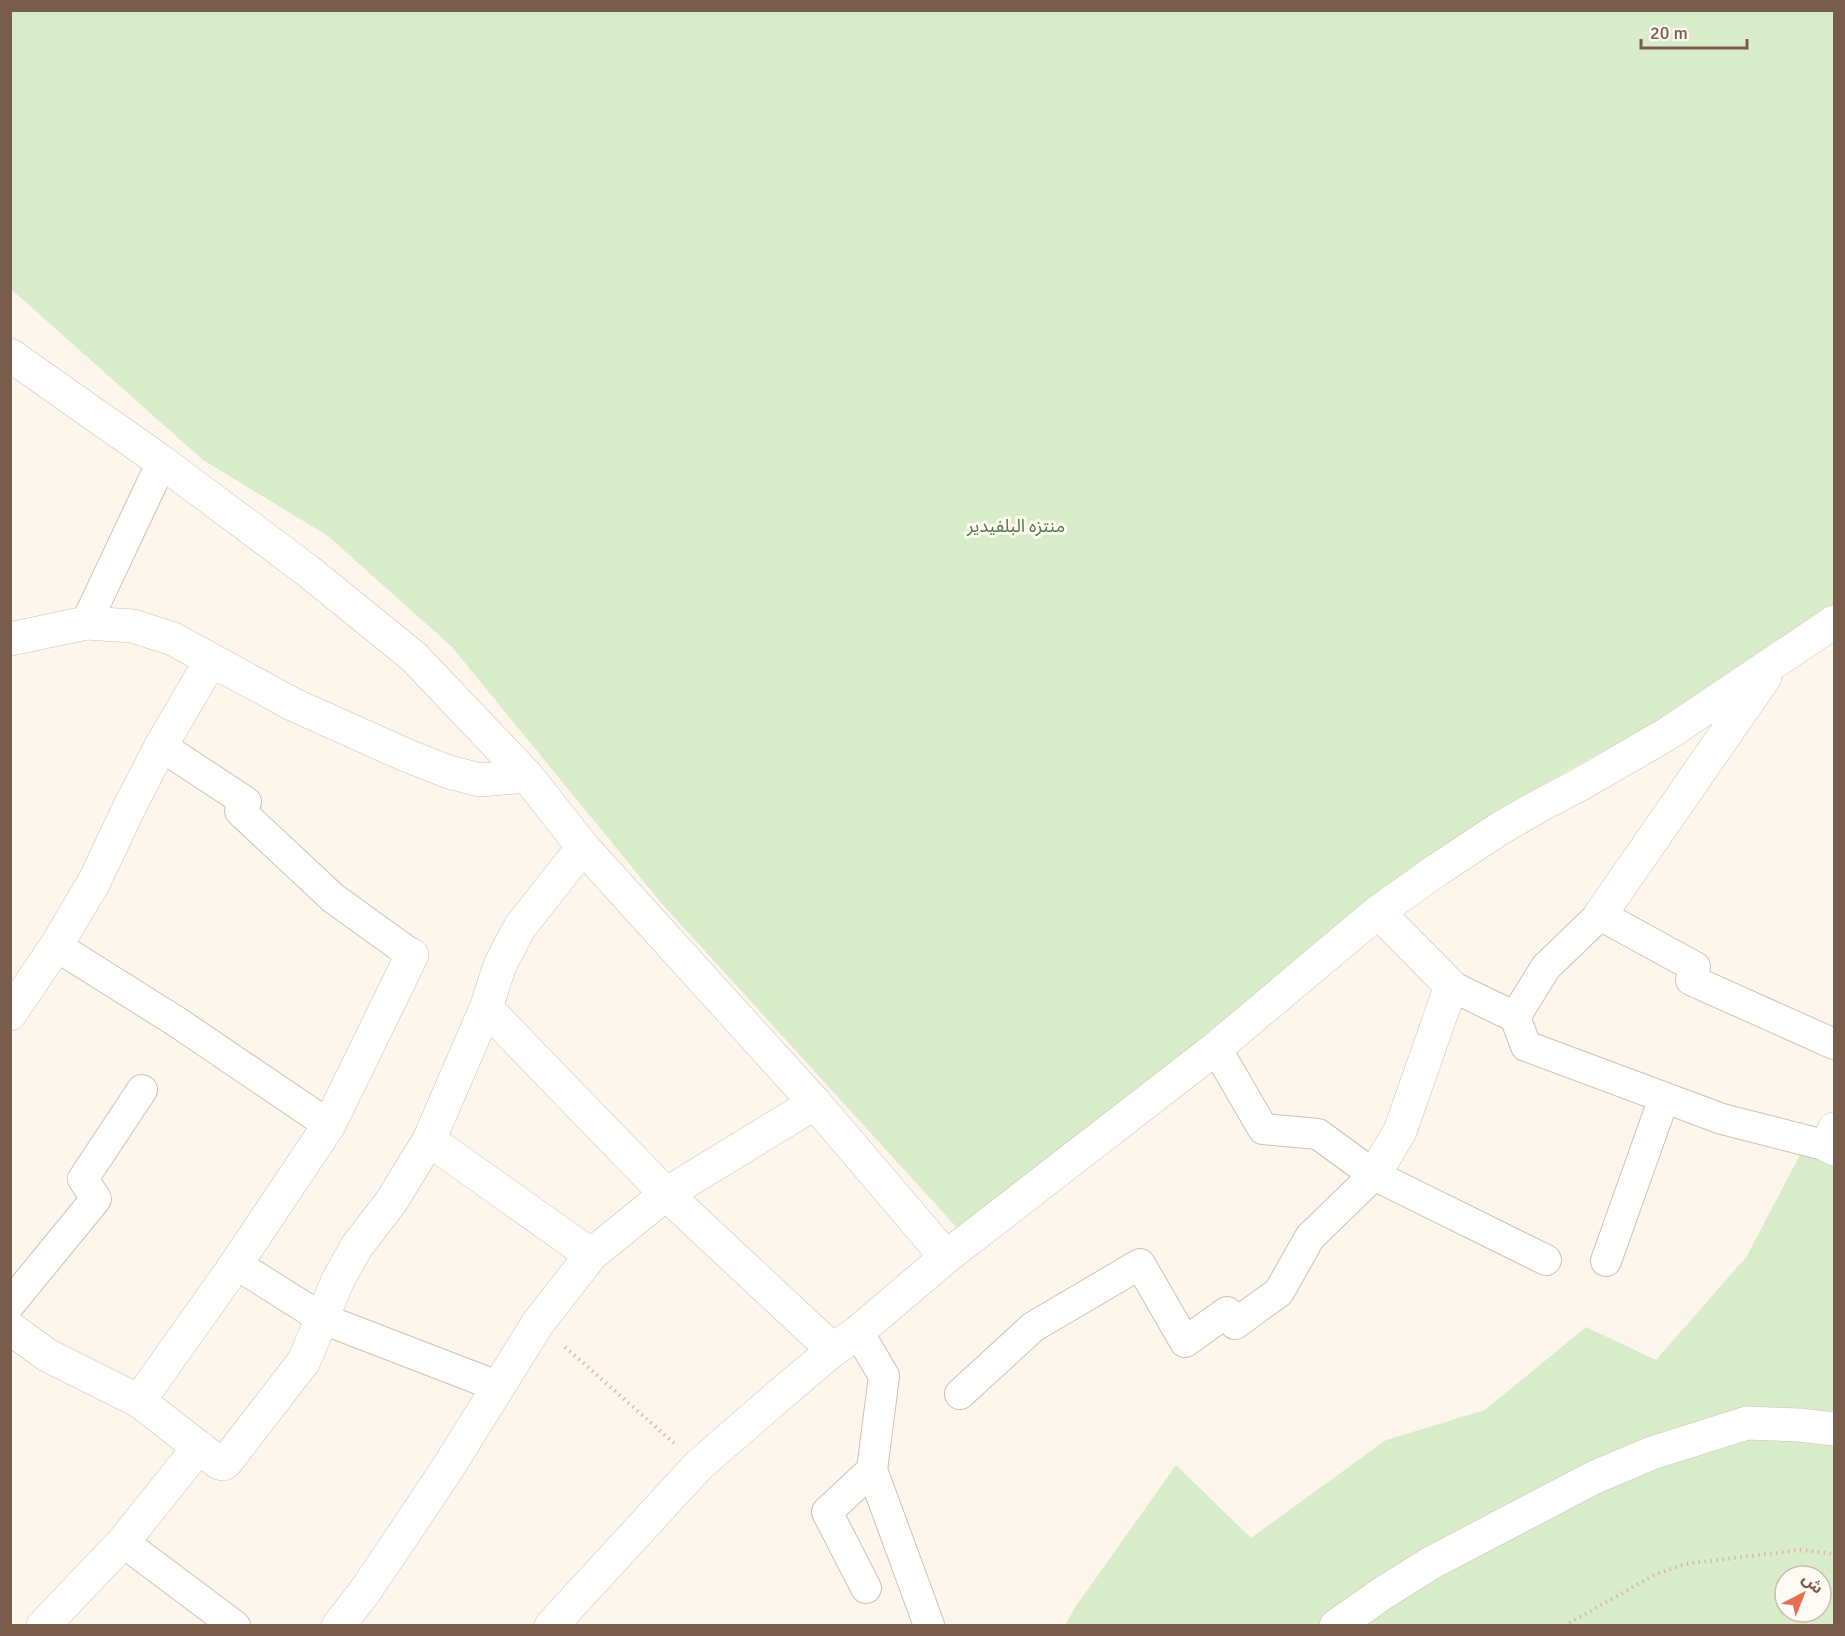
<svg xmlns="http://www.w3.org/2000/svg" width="1845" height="1636" font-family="Signika,'Noto Sans Arabic',sans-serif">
<rect width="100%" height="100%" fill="#fdf6ec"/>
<!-- green -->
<path fill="#d8ecc9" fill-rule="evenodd" d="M10,11h1824v593l-175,116 -162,90 -154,112 -167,139 -216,170 -297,-326 -211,-258 -124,-111 -125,-76 -192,-171z
M1802,1151l32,13v461l-769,1 9,-17 102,-144 75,73 135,-98 99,-30 101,-83 70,33 91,-104zM1785,1576h36v36h-36z"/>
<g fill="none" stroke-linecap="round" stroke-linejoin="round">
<!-- pedestrian casing -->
<g stroke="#d1beb0" stroke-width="32">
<path id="pedestrian" d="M86,623l76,-161
M161,746l85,56 -6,9 93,87 79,57
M56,946l121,76 152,103
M1451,986l64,31 11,29 196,73 106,27
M1515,1017l31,-50 54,-52 95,52 -4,13 143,64
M1216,1048l47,81 55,5 56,41 172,85
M1606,1261l58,-163
M236,1264l87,55 174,67
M10,1304l86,-105 -13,-20 59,-89
M858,1332l26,44 -12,94 -45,42 39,76
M960,1394l73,-67 107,-63 45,78 42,-30 8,12 44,-32 31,-55 64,-62
M872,1470l57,155
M123,1542l112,84"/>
</g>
<!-- minor casing -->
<g stroke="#d1beb0" stroke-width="34">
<path id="minor" d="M10,639l76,-16 47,3 40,13 119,65 116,52 41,16 31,8 47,-4
M1600,915l165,-238
M486,1008l180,186 167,156
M10,1014l46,-68 38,-64 35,-74 32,-62 50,-86
M1834,1129l-6,17 6,3
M429,1140l162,115
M1374,1175l26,-44 51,-145 -73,-74
M10,1328l37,27 92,46 80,62 4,1 3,-2 78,-101 34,-81 19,-34 34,-44 38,-62 57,-132 14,-43 20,-38 63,-80
M139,1401l97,-137 93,-139 83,-170
M43,1626l80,-84 76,-95
M338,1626l25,-32 40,-59 46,-69 89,-143 53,-68 75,-61 149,-91
M551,1626l148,-161 76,-66 58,-49 25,-18 88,-75 270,-209 162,-136 59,-42 62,-41 38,-22 42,-22 88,-51 167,-112"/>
</g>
<!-- tertiary casing -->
<g stroke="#d1beb0" stroke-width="34">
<path id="tertiary" d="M10,355l152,107 146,109 106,86 113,119 56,71 232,256 131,154
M1336,1626l47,-33 48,-30 164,-86 57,-24 95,-30 52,2 35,4"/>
</g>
<!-- path -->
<path stroke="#d9b8a5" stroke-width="4" stroke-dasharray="1.5 4.5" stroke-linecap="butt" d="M565,1347l109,96
M1564,1626l92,-52 29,-10 115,-14 34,4"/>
<!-- pedestrian -->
<use href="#pedestrian" stroke="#fff" stroke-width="30"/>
<!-- minor -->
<use href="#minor" stroke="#fff" stroke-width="33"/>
<!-- tertiary -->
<use href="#tertiary" stroke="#fff" stroke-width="33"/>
</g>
<g text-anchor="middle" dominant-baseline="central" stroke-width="6" stroke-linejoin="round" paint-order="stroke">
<!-- park labels -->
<g font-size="18" fill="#537a41" stroke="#fffaf3">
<text x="1016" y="526">منتزه البلفيدير</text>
</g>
</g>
<!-- border -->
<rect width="1845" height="1636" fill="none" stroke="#7a5c4d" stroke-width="24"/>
<!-- north arrow -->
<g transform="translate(1803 1594) rotate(42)"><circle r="28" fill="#fffaf3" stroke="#cabbb1" stroke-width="1.5"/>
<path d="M0-4.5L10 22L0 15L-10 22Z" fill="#e76f51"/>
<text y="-9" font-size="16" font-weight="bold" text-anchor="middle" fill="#7a5c4d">ش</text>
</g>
<!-- scale -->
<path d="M1641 39v9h106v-9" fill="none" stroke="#7a5c4d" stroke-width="3"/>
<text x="1650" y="39" font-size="18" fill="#7a5c4d" stroke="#fffaf3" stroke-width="4.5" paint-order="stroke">20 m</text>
</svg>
